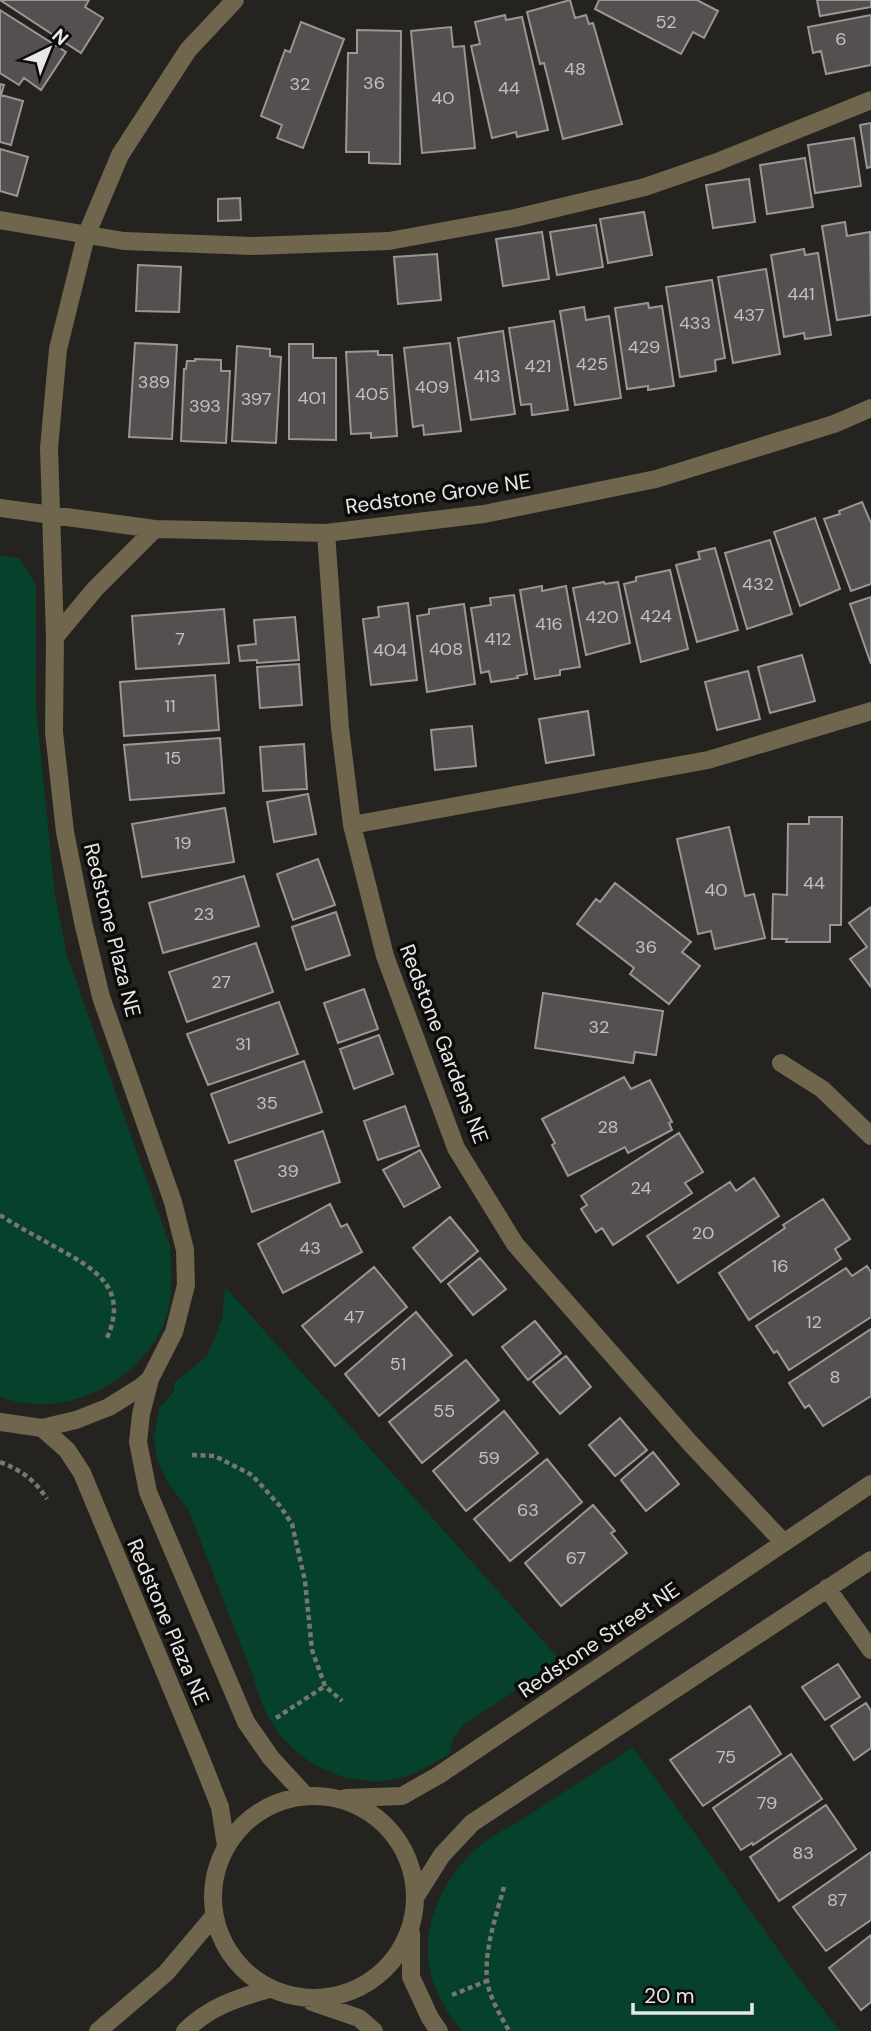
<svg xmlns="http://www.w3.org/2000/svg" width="871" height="2031" font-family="'DM Sans',sans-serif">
<rect width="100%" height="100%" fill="#24231f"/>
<!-- green -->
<path fill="#06412b" d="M0,555l19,3 17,27v124l19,186 12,60 103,291c2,27 4,55 -7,80 -27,59 -101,94 -163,71z
M225,1287l336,374 -98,64 -10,13 -4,16c-17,10 -33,21 -53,25 -68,12 -128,-34 -142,-101l-66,-169 -19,-24 -12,-25 -3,-23 5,-29 15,-16v-9l33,-27 15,-36z
M633,1747l162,226 45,58h-378c-14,-17 -28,-39 -32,-61 -12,-60 31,-123 85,-146z"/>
<!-- building -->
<path fill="#555050" stroke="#9b9695" stroke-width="2" d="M0,0h89l-4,7 18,11 -22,35z
M570,0l5,18 11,-3 3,9 4,-1 29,101 -59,15 -19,-76 -4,1 -13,-52z
M599,0h98l21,11 -14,27 -11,-6 -12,22 -86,-45z
M817,0h54v7l-51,9z
M0,10l66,42 -25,38 -17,-12 -5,7 -19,-12z
M505,15l1,5 16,-3 26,113 -31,7 -1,-5 -24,6 -21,-92 9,-2 -5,-22z
M871,15v50l-45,9 -5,-23 -8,2 -5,-26z
M301,22l43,17 -41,109 -26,-10 5,-13 -21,-9 24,-66 5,2z
M451,27l2,20 11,-1 11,102 -53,5 -11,-122z
M357,30l44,1 -1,133 -31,-1v-11h-23l2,-99h9z
M0,84l4,1 -3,10 22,6 -12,44 -11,-3z
M871,123v44l-4,1 -7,-43z
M854,138l7,48 -46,7 -7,-48z
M0,149l28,8 -11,39 -17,-5z
M805,158l8,49 -46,7 -7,-49z
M749,179l6,43 -42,6 -7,-43z
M240,198l1,22 -23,1v-22z
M644,212l8,43 -44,8 -8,-44z
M845,222l2,14 23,-4 1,83 -34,5 -15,-94z
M596,225l7,42 -46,8 -7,-43z
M542,232l7,47 -46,7 -7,-47z
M804,249l1,6 13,-2 13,82 -26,4 -1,-6 -20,4 -13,-82z
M437,254l4,46 -43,4 -4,-47z
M138,265l43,2 -2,45 -43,-1z
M766,269l14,85 -47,9 -15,-86z
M712,280l13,78 -10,2 1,11 -36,6 -14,-90z
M648,303l1,5 13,-2 12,80 -26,4v-4l-21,3 -12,-81z
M584,307l2,13 23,-4 12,82 -46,7 -15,-94z
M554,321l14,89 -36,5 -1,-11 -10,1 -12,-77z
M503,331l12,83 -44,6 -13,-82z
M135,343l42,2 -5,94 -43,-2z
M450,343l11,88 -37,4 -1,-10 -10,2 -9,-79z
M289,344h24v14h23v82l-47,-1z
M237,346l33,3v7l11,1 -5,86 -44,-2z
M378,351v4h14l5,81 -26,2v-5l-20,1 -5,-82z
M195,359l26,1v11h9l-4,72 -45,-2 3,-72h2l1,-8h8z
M862,502l9,21v61l-20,7 -27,-72 16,-5 -1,-3z
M815,518l25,71 -40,17 -26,-74z
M770,540l22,74 -45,15 -22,-76z
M715,548l23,82 -41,12 -21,-77 24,-6 -2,-7z
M670,570l18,79 -47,13 -17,-78 12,-3v-4z
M604,582l1,2 13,-2 12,61 -44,12 -13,-67z
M542,586v5l24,-5 14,81 -20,3v5l-25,4 -15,-89z
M514,595l13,79 -10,2 1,2 -27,4 -2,-11 -8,2 -10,-65 20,-3 -1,-7z
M871,597v67l-21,-60z
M408,603l9,77 -46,5 -8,-66 16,-2 -1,-10z
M464,604l11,80 -48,8 -10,-76 12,-2v-5z
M224,609l5,54 -93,6 -4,-53z
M295,617l4,43 -42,3v-3l-17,1 -2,-15 18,-2 -2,-24z
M802,655l13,46 -45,12 -12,-46z
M299,664l3,41 -42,3 -3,-41z
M748,671l12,48 -43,11 -12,-48z
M215,675l4,55 -95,6 -4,-54z
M588,711l6,44 -48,8 -7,-44z
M472,726l4,40 -41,4 -4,-40z
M220,738l4,55 -94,7 -6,-55z
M304,744l3,45 -44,2 -3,-44z
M308,794l8,40 -42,8 -7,-40z
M225,808l9,54 -92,15 -10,-53z
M809,817h33l-1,108h-11v17h-44l1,-3h-15l1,-45 14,1 1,-71h21z
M729,827l16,69 9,-2 11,44 -50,11 -4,-18 -13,3 -21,-95z
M318,859l17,46 -42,15 -16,-46z
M244,876l15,50 -96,27 -14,-50z
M615,883l76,59 -9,10 18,14 -31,38 -39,-30 4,-6 -57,-44 19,-25 4,3z
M871,907v80l-21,-28 17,-12 -18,-24z
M336,912l14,43 -44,15 -14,-43z
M256,943l17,49 -86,30 -18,-50z
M364,989l14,40 -40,14 -14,-40z
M543,993l120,18 -7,44 -21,-3 -2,11 -98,-15z
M279,1002l19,52 -90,31 -21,-51z
M379,1035l14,39 -39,15 -14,-40z
M304,1061l18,51 -93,31 -18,-49z
M624,1077l7,12 19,-9 22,42 -3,1 3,7 -44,23 -3,-6 -57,29 -16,-31 3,-2 -13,-24z
M405,1106l14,40 -41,14 -14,-39z
M323,1131l17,51 -88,30 -17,-51z
M679,1133l24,39 -18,11 7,10 -79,52 -11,-17 -6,4 -15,-23 6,-4 -6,-9z
M420,1150l20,37 -36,20 -21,-37z
M754,1178l25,38 -101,67 -31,-47 83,-54 6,9z
M823,1199l27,40 -15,10 6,10 -92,61 -30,-47 66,-45 -2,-3z
M330,1204l11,23 6,-3 15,28 -79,41 -25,-49z
M450,1217l28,34 -37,31 -28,-34z
M480,1258l26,31 -33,26 -25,-31z
M867,1266l4,6v45l-82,53 -12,-19 -3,2 -18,-27 90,-58 6,8z
M374,1267l33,40 -72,59 -33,-40z
M416,1312l36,43 -73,61 -34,-42z
M535,1321l26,32 -33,27 -26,-33z
M871,1329v67l-48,30 -14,-21 -4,3 -16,-25z
M566,1356l25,31 -31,27 -27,-32z
M466,1360l33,40 -77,63 -33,-41z
M504,1411l34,42 -72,58 -33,-40z
M620,1418l27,32 -32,26 -26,-31z
M653,1452l26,32 -33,27 -25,-31z
M547,1459l35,43 -72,59 -36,-42z
M593,1505l22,26 -4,2 16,20 -66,53 -36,-43z
M838,1664l22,33 -35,23 -23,-33z
M866,1703l5,8v37l-17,12 -23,-34z
M750,1706l31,48 -78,52 -33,-46z
M791,1754l31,45 -69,46 -1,-2 -11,7 -28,-42z
M826,1805l30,44 -77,52 -29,-44z
M871,1852v68l-45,31 -33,-44z
M871,1935v67l-10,8 -32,-42z"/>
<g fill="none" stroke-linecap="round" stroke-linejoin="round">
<!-- path -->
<path stroke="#777673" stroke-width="4.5" stroke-dasharray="5 3.5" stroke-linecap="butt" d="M0,1215c18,12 38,22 57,33 38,21 72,40 50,90
M192,1455l23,1 37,19 28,31 12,18 13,57 7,69 13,36 17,15
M0,1462c21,8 35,18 47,37
M276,1718l49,-32
M504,1887c-8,29 -20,63 -17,93 2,17 14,36 22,51
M452,1995l35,-14"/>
<!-- minor -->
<path stroke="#70664d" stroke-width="18" d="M0,220l124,21 128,5 137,-5 126,-23 130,-31 72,-25 154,-62
M0,508l155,21 171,4 158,-19 172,-35 178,-55 37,-16
M326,533l14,195 12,97 33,131 71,192 59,96 175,199 94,100
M55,637l40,-48 60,-60
M352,825l356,-65 163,-49
M781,1063l41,26 49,47
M150,1379l-9,35 -3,28 10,50 98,230 25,36 35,38
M0,1422l42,6 34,-8 33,-13 32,-20 9,-8 24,-47 12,-47 -1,-35 -12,-48 -72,-205 -18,-75 -18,-90 -11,-100 1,-95 -6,-189 9,-99 28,-113 34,-81 68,-105 47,-50
M42,1428l25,22 15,23 119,286 19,48 6,39
M827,1588l44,62
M213 1897a101 101 0 1 1 202 0a101 101 0 1 1-202 0Z
M346,1798l56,-2 37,-21 432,-291
M416,1896l26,-41 30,-32 399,-263
M411,1933v44l19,41 9,13
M312,2002l47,16 15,13
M98,2031l68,-58 48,-57
M185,2031c24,-24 52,-33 84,-42"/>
</g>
<g text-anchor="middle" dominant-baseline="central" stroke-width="7" stroke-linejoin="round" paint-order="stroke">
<!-- number labels -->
<g font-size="18" fill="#c3c1c0">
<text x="666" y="22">52</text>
<text x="841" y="39">6</text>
<text x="575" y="69">48</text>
<text x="374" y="83">36</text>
<text x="300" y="84">32</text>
<text x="509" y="88">44</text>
<text x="443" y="98">40</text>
<text x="801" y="294">441</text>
<text x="749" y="315">437</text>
<text x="695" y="323">433</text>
<text x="644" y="347">429</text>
<text x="592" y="364">425</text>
<text x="538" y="366">421</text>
<text x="487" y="376">413</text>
<text x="154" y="382">389</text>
<text x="432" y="387">409</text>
<text x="372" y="394">405</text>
<text x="312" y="398">401</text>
<text x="256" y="399">397</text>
<text x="205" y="406">393</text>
<text x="758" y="584">432</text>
<text x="656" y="616">424</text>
<text x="602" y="617">420</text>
<text x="549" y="624">416</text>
<text x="180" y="639">7</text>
<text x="498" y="639">412</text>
<text x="446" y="649">408</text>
<text x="390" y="650">404</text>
<text x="170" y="706">11</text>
<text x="173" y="758">15</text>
<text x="183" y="843">19</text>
<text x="814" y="883">44</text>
<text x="716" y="890">40</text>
<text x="204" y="914">23</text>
<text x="646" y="947">36</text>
<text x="221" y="982">27</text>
<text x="599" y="1027">32</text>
<text x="243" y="1044">31</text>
<text x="267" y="1103">35</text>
<text x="608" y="1127">28</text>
<text x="288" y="1171">39</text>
<text x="641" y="1188">24</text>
<text x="703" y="1233">20</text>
<text x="310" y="1248">43</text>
<text x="780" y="1266">16</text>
<text x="354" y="1317">47</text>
<text x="814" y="1322">12</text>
<text x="398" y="1364">51</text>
<text x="835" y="1377">8</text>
<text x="444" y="1411">55</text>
<text x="489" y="1458">59</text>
<text x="528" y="1510">63</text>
<text x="576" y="1558">67</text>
<text x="726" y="1757">75</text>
<text x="767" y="1803">79</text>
<text x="803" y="1853">83</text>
<text x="837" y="1900">87</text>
</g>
<!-- street labels -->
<g font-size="21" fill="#e8e7e5" stroke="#0d0c0b">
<text transform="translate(438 494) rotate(-8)">Redstone Grove NE</text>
<text transform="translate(112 930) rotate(76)">Redstone Plaza NE</text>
<text transform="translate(444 1044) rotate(69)">Redstone Gardens NE</text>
<text transform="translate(168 1622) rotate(67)">Redstone Plaza NE</text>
<text transform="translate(599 1640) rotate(-34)">Redstone Street NE</text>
</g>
</g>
<!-- north arrow -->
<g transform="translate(49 49) rotate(43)" stroke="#0d0c0b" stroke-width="5" paint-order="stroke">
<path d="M0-5L12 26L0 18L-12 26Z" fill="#e8e7e5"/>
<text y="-10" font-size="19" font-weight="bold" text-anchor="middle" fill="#e8e7e5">N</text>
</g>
<!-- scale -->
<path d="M633 2003v10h119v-10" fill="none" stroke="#e8e7e5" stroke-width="3.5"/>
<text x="644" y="2003" font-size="21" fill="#e8e7e5" stroke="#0d0c0b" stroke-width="5" paint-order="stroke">20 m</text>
</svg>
